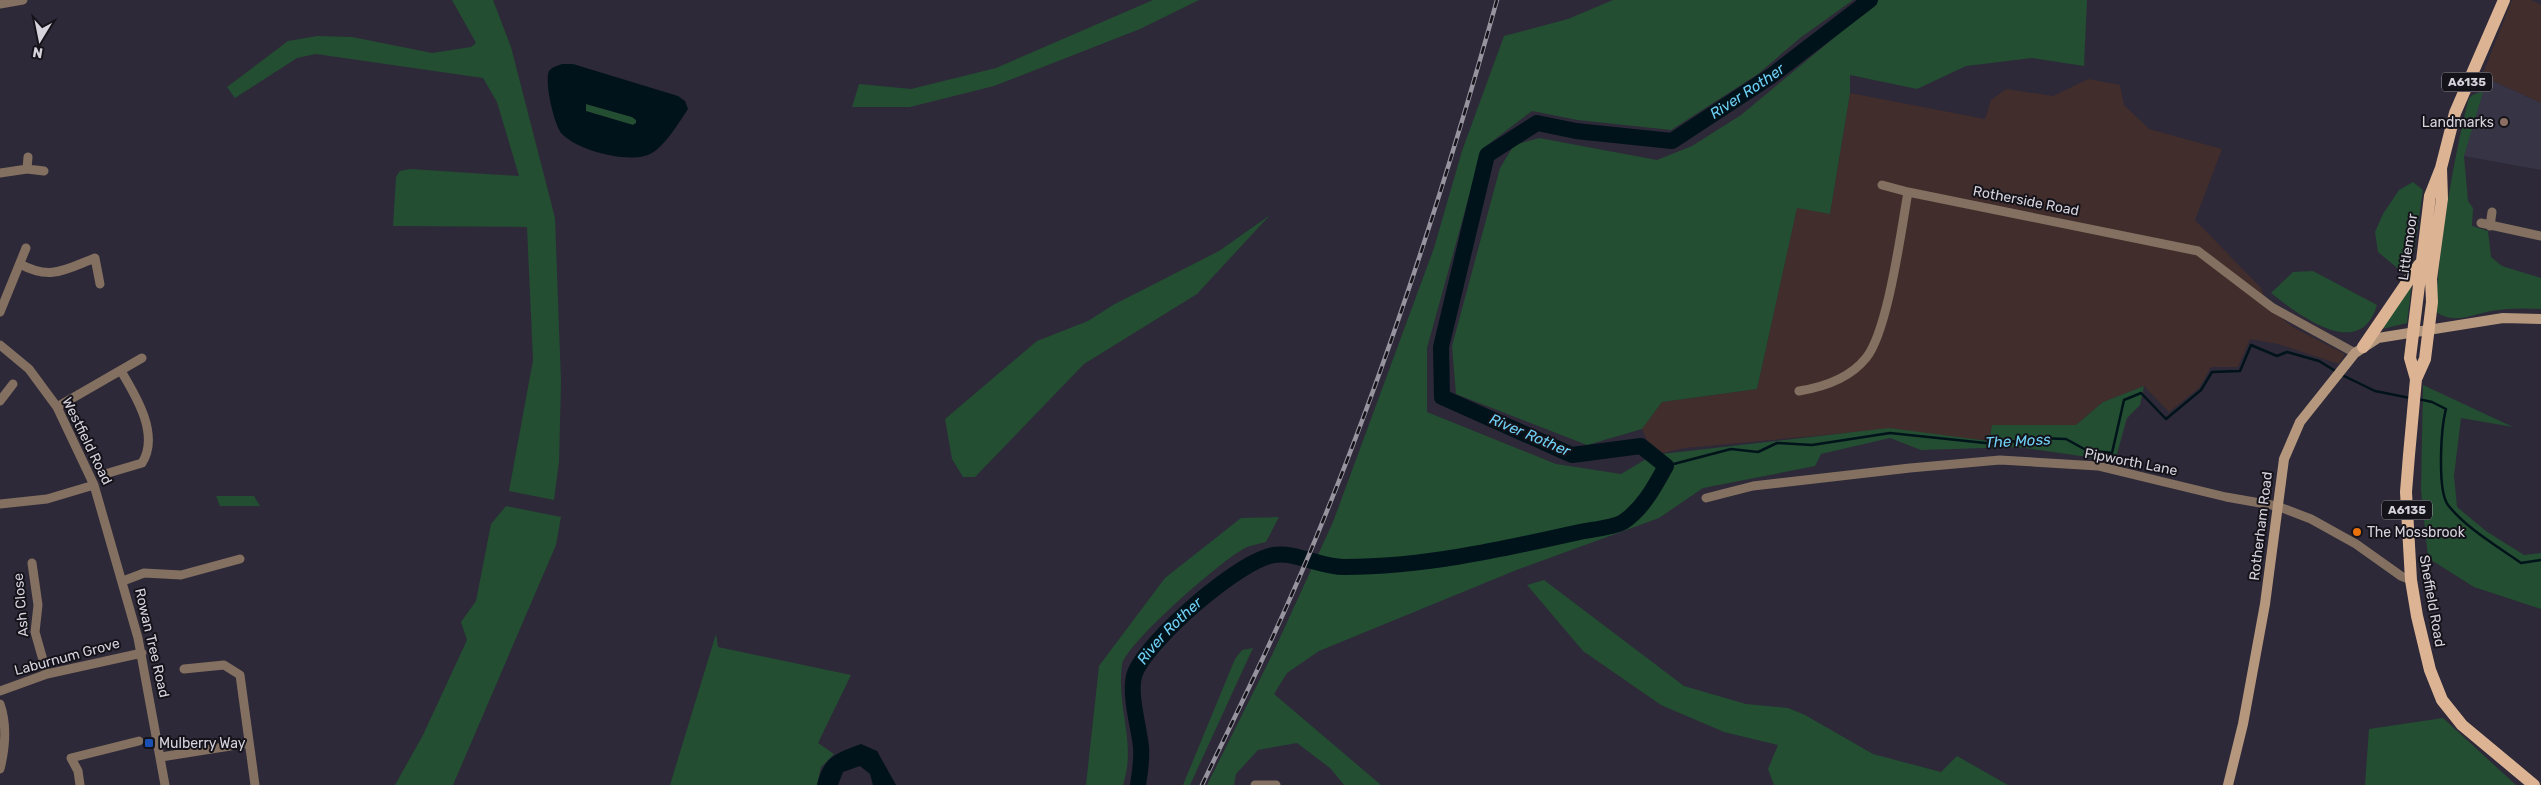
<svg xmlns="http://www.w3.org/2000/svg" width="2541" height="785" font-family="Rubik,sans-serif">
<rect width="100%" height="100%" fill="#2d2938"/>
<!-- industrial -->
<path fill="#412d2c" d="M2512,0h19l10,5v98l-59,-27z
M2088,79l32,6 4,20 25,24 73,20 -27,71 66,68 7,19 26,21 51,26 -6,10 -61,-20 -28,-5 -12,28h-27l-12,21 -30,24 -25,-26 -41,16 -27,23h-84l-3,16 -100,-12 -204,19 -32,7 -11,-26 20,-27 95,-13 40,-182 33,7 20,-121 135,26 6,-19 15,-11 47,7z"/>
<!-- education -->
<path fill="#363445" d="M2482,76l59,27v67l-83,-15z"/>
<!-- green -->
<path fill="#234e32" d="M452,0h41l18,47 44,171 6,164 -2,80 -5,38 -45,-9 24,-131 -6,-133 -134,-1 3,-49 4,-6 10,-2 109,7 -22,-74 -14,-24 -167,-24 -19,4 -62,40 -8,-11 61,-46 29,-5 35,1 80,16 39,-6 5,-4z
M1153,0h46l-59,29 -146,57 -84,21h-58l7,-23 52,5 85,-21z
M1613,0h240l-53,38 -42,36 -87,56 -93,-10 -46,-9 -50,38 -55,199v64l129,52 65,10 32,-19 236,-27 100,13 3,-16h84l27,-23 41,-16 -4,19 -13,13 -12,43 -97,-14 -97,3 -31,-12 -69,16 -6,12 -112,22 -44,30 -145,53 -195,80 -32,22 -13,21 107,91h-37l-14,-17 -33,-25 -39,7 -22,24 -2,11h-27l65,-130 61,-133 101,-274 28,-97 42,-115 64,-17z
M1874,0h213l-3,66 -52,-8 -66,8 -49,23 -67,-14v18l-20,121 -33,-6 -40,181 -95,13 -20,27 -55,16 -131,-51 -4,-48 48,-178 14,-23 25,-7 118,22 35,-14 49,-31 117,-97z
M2483,92l-19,64 4,45 5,7 -1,18 16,5 3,26 11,9 39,12v31c-16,-1 -34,-1 -50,2 -20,4 -38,14 -56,0 5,-69 16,-139 32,-206 2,-10 6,-11 16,-13z
M586,104l46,13 5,3 -1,3 -3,2 -48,-14z
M2413,182l10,8 -9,62 -12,20 -24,-20 -3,-20 8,-18 16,-24z
M1270,215l-73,79 -113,70 -109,113h-12l-11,-18 -7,-40 92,-78 51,-20 25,-16 106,-54z
M2313,271l64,34c-17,58 -79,9 -106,-12l22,-21z
M2412,282l-5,41 -29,7z
M2423,385l90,42 -52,-9 -7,58 3,31 29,24 38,24 17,-2v56l-67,-22 -46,-29 -7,-68z
M216,496h38l6,10h-40z
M506,506l55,11 -5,28 -103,240h-58l28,-50 44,-95 -6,-18 15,-21 15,-77z
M1279,517l-13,25c-7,2 -15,3 -21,6 -22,11 -120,96 -123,117 -6,43 15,77 1,120h-37l13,-119 66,-88 76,-60z
M1544,580l140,106 62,18 42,4 17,7 68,39 68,18 16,-16 51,29h-234l-6,-16 10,-24 -54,-13 -63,-27 -78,-54 -56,-66z
M716,634l2,13 133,28 -33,68 16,11 -13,13 -4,18h-147z
M1253,648l-63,137h-7l52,-126 7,-9z
M2443,718l73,67h-151l4,-56z"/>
<!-- water -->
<path fill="#01131a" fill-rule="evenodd" d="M562,64h11l105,32 7,5 3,8c-8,12 -23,37 -36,44 -20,12 -74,-2 -90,-19 -8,-9 -18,-53 -13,-63 3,-4 8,-5 13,-7zM586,104l46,13 4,3v3l-3,2 -47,-14z
M861,744l16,7 19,34h-23l-3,-11 -10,-8 -17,6 -5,13h-21c7,-29 18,-31 44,-41z"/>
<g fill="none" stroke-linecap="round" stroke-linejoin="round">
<!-- stream -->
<path stroke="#01131a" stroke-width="2.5" d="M2342,375l33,16 35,7
M2418,399l14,3 14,7c-5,19 -9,81 2,96 19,24 49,41 73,58l20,-3
M1666,466l65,-17 27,3 19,-9 35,2 78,-12 105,11 43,-6 28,1 20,11 26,3 12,-53 17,-7 25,26 35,-29 11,-18 28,-1 11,-26 26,11 10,-4 32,9 18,11"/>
<!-- river -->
<path stroke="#01131a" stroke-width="16" id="s1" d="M1138,785c2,-12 4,-25 3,-38 -2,-20 -13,-56 -6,-74 13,-33 104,-113 139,-118 23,-3 46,12 70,12 78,0 155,-17 231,-34 12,-3 38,-5 48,-11 20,-13 32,-36 43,-56l-25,-20 -69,9 -130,-58 -1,-50 46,-192 50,-32 39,8 96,10 99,-65 99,-76"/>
<!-- street -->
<path stroke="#837060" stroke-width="9" d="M0,4l23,-4
M27,169l1,-12
M0,173l27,-4 17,2
M1882,185l26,7
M2481,223l60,13
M2490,226l2,-14
M20,264c31,17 46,5 75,-6l5,26
M0,312l26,-64
M0,345l29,24 28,38 37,78 44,153 27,147
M1799,391c25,-4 51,-13 67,-33 22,-27 35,-127 42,-166l290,59 75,57 82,45
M0,401l13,-17
M57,407l85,-49
M105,474l37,-11c18,-28 -6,-67 -21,-92
M1706,498l47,-12 157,-18 90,-8 98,6 128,31 51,9 34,13 45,25 45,32 10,4
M0,504l47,-5 47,-14
M32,563l6,42 -3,27 12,42
M123,581l21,-8 37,2 59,-16
M184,669l40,-4 16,10 15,110
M0,691l47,-17 95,-21
M0,704c7,20 5,45 0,65
M161,757l88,-14
M80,785l-2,-14 -7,-13 68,-17
M1255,785h21"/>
<!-- secondary -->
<path stroke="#b5977d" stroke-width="10" d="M2228,785l15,-61 22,-120 19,-145 16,-37 55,-69 23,-15 125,-20 38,1"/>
<!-- primary -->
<path stroke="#dcb494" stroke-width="12" d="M2441,168l1,31 -11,80 1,23 -7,57 -9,20 -7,76 -3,37 5,88 6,36 13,54 12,30 20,25 72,60
M2363,347l56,-82
M2416,379l-6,-21 20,-162 11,-28 14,-55 49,-113"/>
<!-- rail casing -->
<g stroke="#97939f" stroke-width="4.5">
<path id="rail" d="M1202,785c41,-85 83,-170 118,-257 71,-172 127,-349 177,-528"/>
</g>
<!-- rail -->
<use href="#rail" stroke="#15131a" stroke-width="2.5" stroke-dasharray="8" stroke-linecap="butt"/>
</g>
<!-- markers -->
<circle fill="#8d6e63" stroke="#15131a" stroke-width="2" cx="2504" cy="122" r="5"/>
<circle fill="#e8710a" stroke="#15131a" stroke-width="2" cx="2357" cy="532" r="5"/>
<rect fill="#1a4fb4" stroke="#15131a" stroke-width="2" x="144" y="738" width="10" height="10" rx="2.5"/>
<g text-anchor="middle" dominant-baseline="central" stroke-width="4" stroke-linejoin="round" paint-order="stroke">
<!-- shield labels -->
<g fill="#15131a" stroke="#9c99a2" stroke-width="1">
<rect x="2442" y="72.5" width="50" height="19" rx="4"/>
<rect x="2382" y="500.5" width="50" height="19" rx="4"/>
</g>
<g font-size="12" font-weight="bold" fill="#d6d3dd">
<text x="2467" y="82">A6135</text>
<text x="2407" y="510">A6135</text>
</g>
<!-- poi labels -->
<g font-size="14" fill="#d6d3dd" stroke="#15131a" text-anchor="start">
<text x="2494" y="122" text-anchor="end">Landmarks</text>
<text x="2367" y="532">The Mossbrook</text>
<text x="159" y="743">Mulberry Way</text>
</g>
<!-- street labels -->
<g font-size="14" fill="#d6d3dd" stroke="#15131a">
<text transform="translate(2026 201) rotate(11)">Rotherside Road</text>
<text transform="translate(2408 247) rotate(-82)">Littlemoor</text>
<text transform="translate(87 441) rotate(64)">Westfield Road</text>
<text transform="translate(2131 462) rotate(11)">Pipworth Lane</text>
<text transform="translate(2261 526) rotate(-83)">Rotherham Road</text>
<text transform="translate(2432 601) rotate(80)">Sheffield Road</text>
<text transform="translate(21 605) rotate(-95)">Ash Close</text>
<text transform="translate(152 643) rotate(77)">Rowan Tree Road</text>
<text transform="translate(67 657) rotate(-15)">Laburnum Grove</text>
</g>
<!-- water labels -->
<g font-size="15" font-style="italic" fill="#6fd0f5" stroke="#15131a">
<text stroke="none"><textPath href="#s1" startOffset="1502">River Rother</textPath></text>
<text transform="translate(1530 435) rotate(23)">River Rother</text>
<text transform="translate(2018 441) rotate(-3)">The Moss</text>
<text stroke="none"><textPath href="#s1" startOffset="168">River Rother</textPath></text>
</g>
</g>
<!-- north arrow -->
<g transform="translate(40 40) rotate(190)" stroke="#15131a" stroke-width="4" paint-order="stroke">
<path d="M0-4L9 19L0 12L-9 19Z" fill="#d6d3dd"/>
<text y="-8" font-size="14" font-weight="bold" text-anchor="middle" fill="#d6d3dd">N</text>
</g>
</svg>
